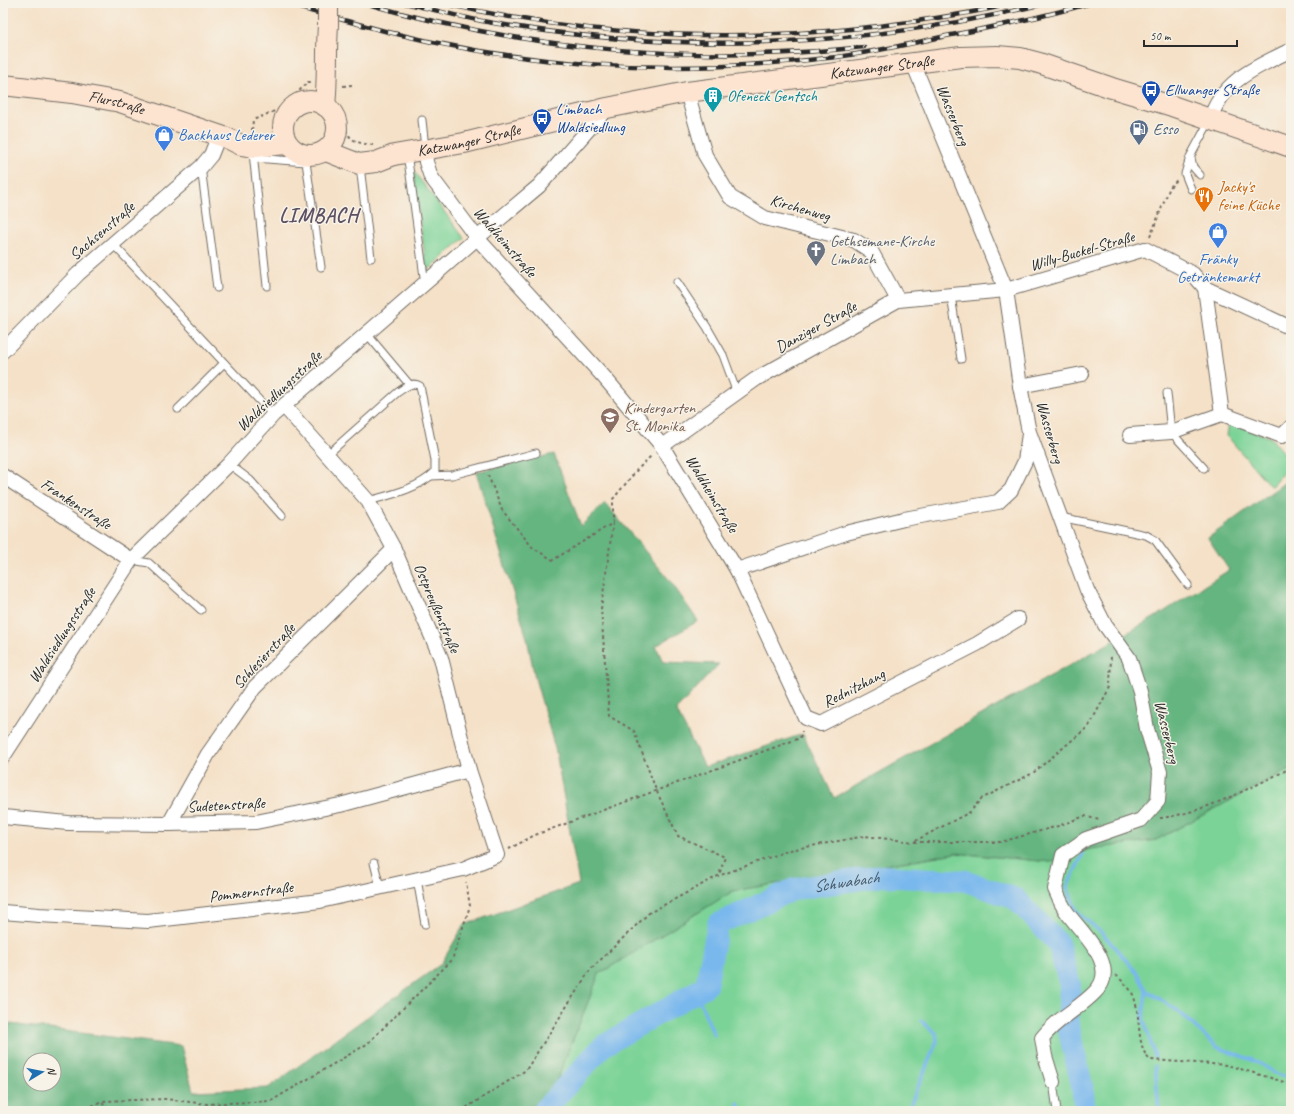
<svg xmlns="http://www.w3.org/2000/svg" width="1294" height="1114" font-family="Caveat,sans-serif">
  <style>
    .green { fill: #7cd397; stroke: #547f61 }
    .forest { fill: #65b580; stroke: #487056; fill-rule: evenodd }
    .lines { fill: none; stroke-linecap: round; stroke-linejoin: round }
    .stream { stroke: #79b8ed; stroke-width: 3.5 }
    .river { stroke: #79b8ed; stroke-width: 22 }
    .lane-casing { stroke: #726b62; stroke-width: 9 }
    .street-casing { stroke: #726b62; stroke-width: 16 }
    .secondary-casing { stroke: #726b62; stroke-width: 22 }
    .path { stroke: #726b62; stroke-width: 2; stroke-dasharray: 3 3; stroke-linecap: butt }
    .lane { stroke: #fff; stroke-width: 7 }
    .street { stroke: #fff; stroke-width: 14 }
    .secondary { stroke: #fde4d1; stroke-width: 20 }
    .rail-casing { stroke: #2b2b2b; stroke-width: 4.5 }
    .rail { stroke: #f7f3e8; stroke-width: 3; stroke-dasharray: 9; stroke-linecap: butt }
    .secondary-bridge-casing { stroke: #726b62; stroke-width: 22; stroke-linecap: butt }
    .secondary-bridge { stroke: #fde4d1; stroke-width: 20 }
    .labels { text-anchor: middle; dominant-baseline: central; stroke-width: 3; stroke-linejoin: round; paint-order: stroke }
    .street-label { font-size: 16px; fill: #2b2b2b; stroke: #f7f3e8 }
    .transit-label { font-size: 16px; fill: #164399; stroke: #f7f3e8; text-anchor: start }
    .culture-label { font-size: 16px; fill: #0d838f; stroke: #f7f3e8; text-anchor: start }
    .service-label { font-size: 16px; fill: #4e5e75; stroke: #f7f3e8; text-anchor: start }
    .shop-label { font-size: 16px; fill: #366cbe; stroke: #f7f3e8; text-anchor: start }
    .food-label { font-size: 16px; fill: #c56008; stroke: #f7f3e8; text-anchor: start }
    .worship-label { font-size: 16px; fill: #5b616d; stroke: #f7f3e8; text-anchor: start }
    .education-label { font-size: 16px; fill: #785e54; stroke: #f7f3e8; text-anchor: start }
    .water-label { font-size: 17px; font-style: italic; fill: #425565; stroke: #f7f3e8 }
    .district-label { font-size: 20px; font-weight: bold; letter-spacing: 1px; fill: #5e5163; stroke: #f7f3e8 }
  </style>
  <rect width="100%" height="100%" fill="#f7f3e8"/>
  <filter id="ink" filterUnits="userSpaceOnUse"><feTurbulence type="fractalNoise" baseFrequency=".025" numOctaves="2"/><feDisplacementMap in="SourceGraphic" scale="8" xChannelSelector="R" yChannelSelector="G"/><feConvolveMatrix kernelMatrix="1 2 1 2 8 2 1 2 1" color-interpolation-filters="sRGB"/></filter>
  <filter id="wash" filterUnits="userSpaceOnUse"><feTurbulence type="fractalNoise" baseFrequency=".012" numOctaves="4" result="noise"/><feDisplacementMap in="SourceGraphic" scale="16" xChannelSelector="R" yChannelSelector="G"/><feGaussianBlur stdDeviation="0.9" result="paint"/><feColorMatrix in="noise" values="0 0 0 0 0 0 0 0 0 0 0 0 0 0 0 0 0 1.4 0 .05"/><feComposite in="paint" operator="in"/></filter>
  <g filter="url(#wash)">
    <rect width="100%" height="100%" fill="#f5e1c8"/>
    <g class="green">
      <path d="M413 170 464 238 427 271Z"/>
      <path d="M1229 421 1271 438 1291 463 1271 487 1227 436Z"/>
      <path d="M1291 768V1111H523L551 1095 599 974 733 891 955 853 1051 862 1090 849 1156 840Z"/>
    </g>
    <path class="forest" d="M554 454 581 526 605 503 671 582 698 621 656 646 663 662 719 664 676 710 705 767 803 734 834 798 1157 616 1229 570 1208 538 1291 478V768L1156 840 1090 849 1051 862 955 853 733 891 599 974 551 1095 523 1111H3V1023L181 1046 193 1091 268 1088 441 964 464 925 579 884 556 752 535 678 527 638 476 472ZM30 1060H54V1084H30Z"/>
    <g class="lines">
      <g class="stream">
        <path d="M1083 854 1067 887 1077 912 1103 934 1137 973 1146 990 1178 1011 1217 1047 1255 1061 1281 1076H1291"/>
        <path d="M1146 990 1143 1018 1155 1056"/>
        <path d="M696 992 714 1035"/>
        <path d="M1155 1066 1159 1111"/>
        <path d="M738 1103 740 1111"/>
        <path d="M908 1111 937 1041 936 1033 921 1021"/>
      </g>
      <path class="river" id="s1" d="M543 1111 603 1046 706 986 718 924 794 889 882 876 966 881 1016 899 1058 943 1070 985 1068 1027 1082 1085 1085 1111"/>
    </g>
  </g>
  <g filter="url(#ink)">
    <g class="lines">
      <defs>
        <g id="lane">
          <path d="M422 120 425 148"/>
          <path d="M253 153 267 286"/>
          <path d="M407 153 425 284"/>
          <path d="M254 158 306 162 321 267"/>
          <path d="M1191 158 1193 167 1200 175"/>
          <path d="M360 166 371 258"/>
          <path d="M201 167 217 288"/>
          <path d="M1191 189 1185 174 1190 157 1210 120"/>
          <path d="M113 244 273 415"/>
          <path d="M677 282 707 327 723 355 737 393"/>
          <path d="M951 296 961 359"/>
          <path d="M367 334 409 384"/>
          <path d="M1167 393 1171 432 1204 468"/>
          <path d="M178 409 224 363"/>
          <path d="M327 455 398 392C406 387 412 381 420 386L435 460V472C418 489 390 495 368 501"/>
          <path d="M229 464 250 480 282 516"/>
          <path d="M431 476 452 475 536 453"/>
          <path d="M1060 517 1146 535 1155 540 1188 585"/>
          <path d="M132 560 149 563 201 610"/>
          <path d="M374 863 380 887"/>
          <path d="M417 879 425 924"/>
          <path d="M1053 1082 1057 1111"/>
        </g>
        <g id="street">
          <path d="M913 63 1006 290 1020 386 1029 432 1087 590 1105 625 1129 658 1140 691 1147 729 1160 772 1158 801 1141 820 1086 839 1063 855 1055 889C1058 896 1061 904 1066 911 1079 931 1122 966 1095 992 1079 1009 1057 1018 1042 1038L1045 1056 1053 1082"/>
          <path d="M687 92 705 155 730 197 765 218 854 240 871 251 898 300"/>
          <path d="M1210 120C1222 80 1257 67 1291 50"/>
          <path d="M425 150 426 162 431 177 477 238 604 377 662 446 737 570 846 533 904 519 998 502 1011 490 1025 461 1029 434"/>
          <path d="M1205 288 1222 414 1282 436 1291 427"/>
          <path d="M3 351 78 274 201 167 211 155 219 135"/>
          <path d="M1020 386 1082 374"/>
          <path d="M1130 435 1171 432 1222 414"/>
          <path d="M662 446 756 379 898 300 1006 290 1145 249 1193 274 1205 288 1291 328"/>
          <path d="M3 476 131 560"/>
          <path d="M737 570 806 718 821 724 977 644 1018 619"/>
          <path d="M3 757 131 560 229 464 273 415 477 238 539 186 607 108"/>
          <path d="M3 817 68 823 169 824 256 822 340 805 469 770"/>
          <path d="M169 824 208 754 255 687 394 549"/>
          <path d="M3 912 39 915 148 921 320 901 463 869 497 855 469 770 441 658 394 549 368 501 284 406"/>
        </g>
        <g id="secondary">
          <path id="s2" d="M3 85 72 93 120 102 227 138 241 145 253 147 287 144"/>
          <circle cx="310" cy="128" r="27"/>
          <path d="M325 106C328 79 326 52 328 25"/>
          <path id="s3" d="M326 151 359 164 376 162 394 155 464 143 607 108 687 92 961 57 997 56 1020 58 1039 63 1112 88 1172 106 1291 147"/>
        </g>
      </defs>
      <use href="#lane" class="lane-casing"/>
      <use href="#street" class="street-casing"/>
      <use href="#secondary" class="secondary-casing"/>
      <g class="path">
        <path d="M343 86 352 85"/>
        <path d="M340 113C348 135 346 142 373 145"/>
        <path d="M342 117H348"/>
        <path d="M252 130 253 120 282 108 308 82H311"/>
        <path d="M1150 237 1170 187 1177 180"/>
        <path d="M488 475 502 510 533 548 553 560 613 523V499L637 470 652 455"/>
        <path d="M613 523 601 609 609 716 634 731 656 790 678 836 725 857 719 875"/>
        <path d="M1160 818C1205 813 1251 787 1291 768"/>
        <path d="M915 841 970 812 981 799 1033 773 1089 726 1110 687 1111 655"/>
        <path d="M509 849 535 835 800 738 802 731"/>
        <path d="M1116 975C1121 980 1127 985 1131 991 1143 1011 1134 1045 1150 1060L1227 1065 1291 1084"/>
        <path d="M81 1111 102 1101"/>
        <path d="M106 1111 102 1101 166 1099 206 1104 271 1101 367 1044 452 960 470 906 466 882"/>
        <path d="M461 1111 526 1070 590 970 649 913 718 876 790 850 865 836 913 842H1001L1058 826 1085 816 1099 820"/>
      </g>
      <use href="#lane" class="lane"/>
      <use href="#street" class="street"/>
      <use href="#secondary" class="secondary"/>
      <defs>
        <g id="rail">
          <path d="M284 3C304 10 326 15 347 21 513 68 666 77 837 57 874 52 910 44 946 36 995 27 1043 17 1091 3"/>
          <path d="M364 3C525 50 697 65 864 47"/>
          <path d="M405 3C431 9 456 16 482 21 669 55 862 49 1047 3"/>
          <path d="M442 3C597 40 760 44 917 21 950 16 984 11 1016 3"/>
        </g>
      </defs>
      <use href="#rail" class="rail-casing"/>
      <use href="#rail" class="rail"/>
      <defs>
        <path id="secondary-bridge" d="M328 25V3"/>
      </defs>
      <use href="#secondary-bridge" class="secondary-bridge-casing"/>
      <use href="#secondary-bridge" class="secondary-bridge"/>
    </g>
  </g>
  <defs>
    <symbol id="bus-pin" viewBox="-11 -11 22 30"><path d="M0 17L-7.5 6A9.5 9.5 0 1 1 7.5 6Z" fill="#1a4fb4" stroke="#f7f3e8"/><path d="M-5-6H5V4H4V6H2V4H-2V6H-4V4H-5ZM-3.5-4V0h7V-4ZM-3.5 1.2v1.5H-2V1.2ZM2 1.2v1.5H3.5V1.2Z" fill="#fff"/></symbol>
    <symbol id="building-pin" viewBox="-11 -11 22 30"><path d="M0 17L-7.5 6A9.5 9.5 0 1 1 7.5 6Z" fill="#0f9aa8" stroke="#f7f3e8"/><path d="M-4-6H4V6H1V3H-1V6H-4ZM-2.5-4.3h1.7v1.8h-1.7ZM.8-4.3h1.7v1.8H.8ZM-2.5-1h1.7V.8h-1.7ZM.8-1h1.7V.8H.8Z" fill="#fff"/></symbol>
    <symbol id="fuel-pin" viewBox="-11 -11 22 30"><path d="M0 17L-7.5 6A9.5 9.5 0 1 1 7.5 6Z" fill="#5c6f8a" stroke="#f7f3e8"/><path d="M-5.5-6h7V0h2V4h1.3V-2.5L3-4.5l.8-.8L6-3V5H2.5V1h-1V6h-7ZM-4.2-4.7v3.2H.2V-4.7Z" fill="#fff"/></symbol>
    <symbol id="shop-pin" viewBox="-11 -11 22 30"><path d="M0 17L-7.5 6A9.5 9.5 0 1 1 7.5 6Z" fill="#3f7fe0" stroke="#f7f3e8"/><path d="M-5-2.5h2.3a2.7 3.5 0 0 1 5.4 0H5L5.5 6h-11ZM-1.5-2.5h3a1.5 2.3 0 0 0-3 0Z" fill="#fff"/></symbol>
    <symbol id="restaurant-pin" viewBox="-11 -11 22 30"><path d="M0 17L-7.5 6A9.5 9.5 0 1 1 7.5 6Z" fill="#e8710a" stroke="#f7f3e8"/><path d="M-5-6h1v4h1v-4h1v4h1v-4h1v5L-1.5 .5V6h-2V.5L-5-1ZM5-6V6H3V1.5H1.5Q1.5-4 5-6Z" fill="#fff"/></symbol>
    <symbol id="church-pin" viewBox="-11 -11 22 30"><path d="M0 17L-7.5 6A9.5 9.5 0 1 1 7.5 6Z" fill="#6b7280" stroke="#f7f3e8"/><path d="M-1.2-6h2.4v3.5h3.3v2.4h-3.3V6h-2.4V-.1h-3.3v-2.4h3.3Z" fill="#fff"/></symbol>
    <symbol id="school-pin" viewBox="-11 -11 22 30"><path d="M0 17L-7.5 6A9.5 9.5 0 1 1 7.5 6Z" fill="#8d6e63" stroke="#f7f3e8"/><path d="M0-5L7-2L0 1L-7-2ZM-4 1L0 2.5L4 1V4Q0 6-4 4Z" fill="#fff"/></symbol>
  </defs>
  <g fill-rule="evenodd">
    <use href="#bus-pin" x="1140" y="79" width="22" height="30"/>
    <use href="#building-pin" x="702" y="85" width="22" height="30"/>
    <use href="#bus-pin" x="531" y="107" width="22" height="30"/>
    <use href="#fuel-pin" x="1128" y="118" width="22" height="30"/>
    <use href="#shop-pin" x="153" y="124" width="22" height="30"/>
    <use href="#restaurant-pin" x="1193" y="185" width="22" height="30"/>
    <use href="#shop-pin" x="1207" y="221" width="22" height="30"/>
    <use href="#church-pin" x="805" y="239" width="22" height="30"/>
    <use href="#school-pin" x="599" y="406" width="22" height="30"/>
  </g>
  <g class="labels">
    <g class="street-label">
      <text stroke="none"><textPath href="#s3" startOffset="568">Katzwanger Straße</textPath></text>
      <text stroke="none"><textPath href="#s2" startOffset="115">Flurstraße</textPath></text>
      <text transform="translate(953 115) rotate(68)">Wasserberg</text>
      <text stroke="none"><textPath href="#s3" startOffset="148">Katzwanger Straße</textPath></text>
      <text transform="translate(800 208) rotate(16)">Kirchenweg</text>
      <text transform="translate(102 231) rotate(-41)">Sachsenstraße</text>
      <text transform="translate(505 242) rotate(49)">Waldheimstraße</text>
      <text transform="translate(1082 251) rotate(-16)">Willy-Buckel-Straße</text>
      <text transform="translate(816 327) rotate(-29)">Danziger Straße</text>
      <text transform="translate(279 391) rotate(-43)">Waldsiedlungsstraße</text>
      <text transform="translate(1050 432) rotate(74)">Wasserberg</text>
      <text transform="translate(712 494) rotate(59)">Waldheimstraße</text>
      <text transform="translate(76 504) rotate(33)">Frankenstraße</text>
      <text transform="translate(437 608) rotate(67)">Ostpreußenstraße</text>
      <text transform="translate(62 635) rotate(-57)">Waldsiedlungsstraße</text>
      <text transform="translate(264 656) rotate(-47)">Schlesierstraße</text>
      <text transform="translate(854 688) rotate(-27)">Rednitzhang</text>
      <text transform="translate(1167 732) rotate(76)">Wasserberg</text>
      <text transform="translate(226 805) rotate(-3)">Sudetenstraße</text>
      <text transform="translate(251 892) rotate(-7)">Pommernstraße</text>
    </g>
    <g class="transit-label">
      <text x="1165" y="90">Ellwanger Straße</text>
      <text x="556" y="109">Limbach<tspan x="556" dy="18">Waldsiedlung</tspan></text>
    </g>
    <g class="culture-label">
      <text x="727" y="96">Ofeneck Gentsch</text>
    </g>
    <g class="service-label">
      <text x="1153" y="129">Esso</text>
    </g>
    <g class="shop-label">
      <text x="178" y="135">Backhaus Lederer</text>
      <text x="1218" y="259" text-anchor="middle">Fränky<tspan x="1218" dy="18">Getränkemarkt</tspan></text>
    </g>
    <g class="food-label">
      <text x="1218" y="187">Jacky's<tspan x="1218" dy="18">feine Küche</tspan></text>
    </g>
    <g class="worship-label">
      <text x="830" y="241">Gethsemane-Kirche<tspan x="830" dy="18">Limbach</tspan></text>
    </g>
    <g class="education-label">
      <text x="624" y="408">Kindergarten<tspan x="624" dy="18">St. Monika</tspan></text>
    </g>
    <g class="water-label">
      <text stroke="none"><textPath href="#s1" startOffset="407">Schwabach</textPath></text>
    </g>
    <g class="district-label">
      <text x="319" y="215">LIMBACH</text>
    </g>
  </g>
  <rect width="1294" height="1114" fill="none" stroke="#f7f3e8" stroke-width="16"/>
  <g transform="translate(42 1072) rotate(80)"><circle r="19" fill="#f7f3e8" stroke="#a5a39c"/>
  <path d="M0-3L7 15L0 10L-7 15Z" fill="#1f6fb2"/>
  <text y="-6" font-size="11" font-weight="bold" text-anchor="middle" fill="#2b2b2b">N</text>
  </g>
  <path d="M1144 40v6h93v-6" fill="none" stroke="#2b2b2b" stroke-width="2"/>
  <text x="1150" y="40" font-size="12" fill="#2b2b2b" stroke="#f7f3e8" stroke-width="3" paint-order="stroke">50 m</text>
</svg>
